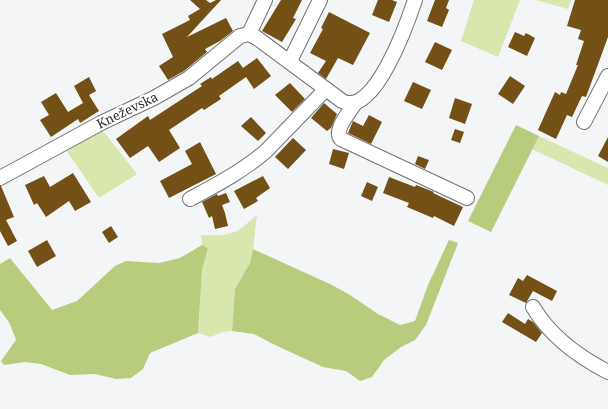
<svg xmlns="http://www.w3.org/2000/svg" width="608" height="409" font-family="'Noto Serif',serif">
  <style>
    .green { fill: #d7e7ae }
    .forest { fill: #b7cc7c }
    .building { fill: #735015 }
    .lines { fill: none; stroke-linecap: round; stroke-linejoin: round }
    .minor-casing { stroke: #727375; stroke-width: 16 }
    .minor { stroke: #fff; stroke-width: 14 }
    .labels { text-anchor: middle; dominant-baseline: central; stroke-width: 4; stroke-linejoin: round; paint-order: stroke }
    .street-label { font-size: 13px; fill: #303031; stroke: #fff }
  </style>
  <rect width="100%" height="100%" fill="#f3f5f6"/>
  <g class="green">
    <path d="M474 0H520L498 57 461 41Z"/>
    <path d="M536 0H571L568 9Z"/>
    <path d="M100 127 137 174 99 198 64 147Z"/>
    <path d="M539 136 608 168V185L532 149Z"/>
    <path d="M257 215 253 249 250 263 235 289 232 331 222 332 211 337 198 333 202 270 208 248 202 245 201 235H223L238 231Z"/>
  </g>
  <g class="forest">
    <path d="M516 125 539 136 491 232 468 221Z"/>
    <path d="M449 240 458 243 426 325 415 340 401 347 384 360 372 377 360 381 346 371 323 367 275 345 254 334 232 331 235 289 250 263 253 249 332 285 350 295 378 314 400 325 415 321 428 285Z"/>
    <path d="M202 245 208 248 202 270 198 333 150 353 143 369 131 378 116 379 95 374 70 375 41 364 25 362 4 365 1 361 16 340 9 322 0 310V264L10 258 52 310 77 301 115 266 126 261 159 263 180 258Z"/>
  </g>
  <g class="building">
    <path d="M190 0H206L210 3 216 0H221L187 37 226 18 233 31 220 41 205 49 207 52 184 71 168 80 159 66 173 57 162 34 190 20 188 16 200 9Z"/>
    <path d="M281 0H302L293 18 296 19 282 42 262 31Z"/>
    <path d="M378 0H392L397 2 389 22 372 15Z"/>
    <path d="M435 0H449L446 8 449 10 442 27 427 21Z"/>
    <path d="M575 0H608V37L586 97 582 96 572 117 567 115 556 139 538 130 555 92 560 95 561 92 566 94 578 65H576L584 41 578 39 581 30 567 26Z"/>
    <path d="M329 12 370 33 353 65 338 58 326 79 318 73 326 61 310 53 323 29 321 28Z"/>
    <path d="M515 32 524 36 526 33 535 38 527 56 508 47Z"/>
    <path d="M435 42 452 50 442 70 425 62Z"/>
    <path d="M257 58 271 76 254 89 246 77 219 96 221 99 204 110 202 108 169 130 180 148 159 162 148 146 130 158 116 139 148 116 150 120 202 86 200 84 211 77 212 79 238 61 243 68Z"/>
    <path d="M510 76 525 86 513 104 498 94Z"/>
    <path d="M89 77 96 91 89 95 99 111 80 123 78 119 51 137 40 120 49 115 41 102 56 93 68 112 83 103 74 86Z"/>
    <path d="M413 82 431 90 422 109 404 101Z"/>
    <path d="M290 83 305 99 292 112 275 95Z"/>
    <path d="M455 98 472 104 465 124 449 118Z"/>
    <path d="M324 103 337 114 331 128 327 131 311 118Z"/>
    <path d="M369 115 382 122 371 144 348 133 353 121 363 126Z"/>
    <path d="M251 117 266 133 258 141 241 126Z"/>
    <path d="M455 129 464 132 460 143 451 140Z"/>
    <path d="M608 137V162L598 156Z"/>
    <path d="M293 138 306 150 288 169 275 157Z"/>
    <path d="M200 142 216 174 169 198 160 181 192 164 185 151Z"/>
    <path d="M333 149 349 153 344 169 329 164Z"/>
    <path d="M418 156 429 160 425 169 415 164Z"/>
    <path d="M73 173 91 202 75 211 69 201 46 217 37 203 34 205 25 185 44 176 50 187Z"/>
    <path d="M263 176 270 188 256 198 258 201 244 209 234 191Z"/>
    <path d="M389 177 415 187 416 185 434 192 433 193 463 207 454 226 434 216 433 218 407 207 409 203 383 193Z"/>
    <path d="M367 182 378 187 372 201 361 196Z"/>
    <path d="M0 186H1L14 217 6 220 17 241 8 246 0 231Z"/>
    <path d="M226 193 230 202 222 205 225 213 228 226 215 229 212 216 209 218 202 202 217 194 218 196Z"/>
    <path d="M111 226 118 237 109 243 102 232Z"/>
    <path d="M47 240 56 256 37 267 28 251Z"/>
    <path d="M527 275 557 291 552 301 533 291 526 303 509 295 518 278 523 281Z"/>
    <path d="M508 313 525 324 528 319 533 322 542 333 536 342 502 322Z"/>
  </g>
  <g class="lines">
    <defs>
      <g id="minor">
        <path d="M249 34 265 0"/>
        <path d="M290 61 320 0"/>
        <path d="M355 103C350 112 333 130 341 139L467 198"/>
        <path d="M584 122 608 76"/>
        <path d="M0 178 101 123 154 98 189 78 240 36 249 34 257 38 342 101C374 119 408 21 415 0"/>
        <path d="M190 199C216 185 243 171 266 151L326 89"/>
        <path d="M533 307C550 336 579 357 608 372"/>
      </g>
    </defs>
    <use href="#minor" class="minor-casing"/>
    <use href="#minor" class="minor"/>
  </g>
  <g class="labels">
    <g class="street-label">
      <text transform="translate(127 110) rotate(-26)">Kneževska</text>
    </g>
  </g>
</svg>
